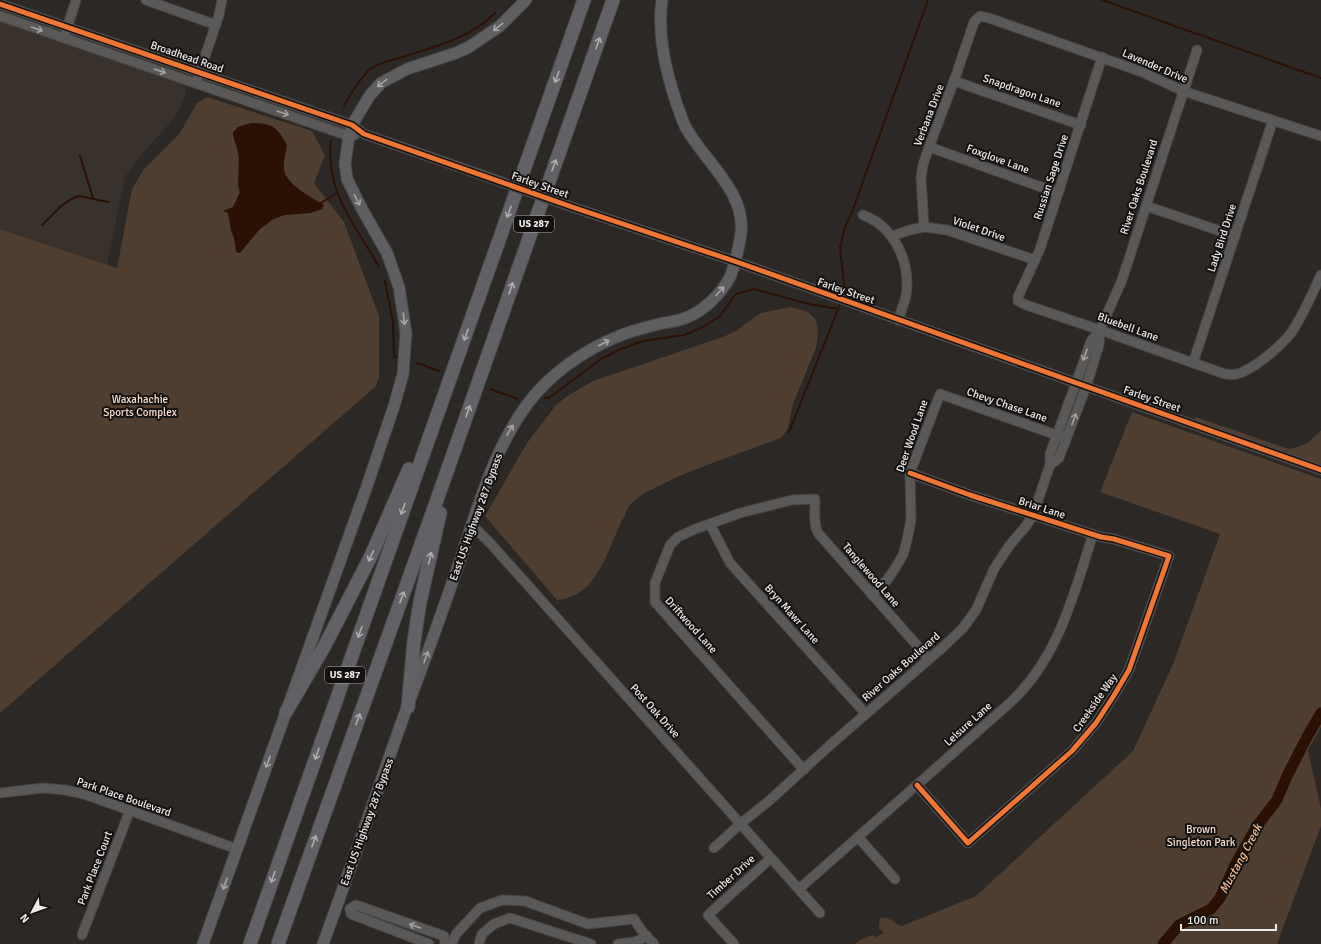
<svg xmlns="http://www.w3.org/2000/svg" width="1321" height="944" font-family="Signika,sans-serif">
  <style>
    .built { fill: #39312b }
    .green { fill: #503e30 }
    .water { fill: #2b1003 }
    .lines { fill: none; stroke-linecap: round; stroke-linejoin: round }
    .stream { stroke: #2b1003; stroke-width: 2 }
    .river { stroke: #2b1003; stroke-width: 11 }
    .minor-casing { stroke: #474544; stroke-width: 11 }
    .major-casing { stroke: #474544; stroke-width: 13 }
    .highway-casing { stroke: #474544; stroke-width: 15 }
    .minor { stroke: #5a5958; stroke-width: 9 }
    .major { stroke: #5f5e61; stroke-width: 11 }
    .highway { stroke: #626166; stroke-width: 13 }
    .minor-bridge-casing { stroke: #474544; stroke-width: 11; stroke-linecap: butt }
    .minor-bridge { stroke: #5a5958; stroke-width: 9 }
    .cycleway-casing { stroke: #131110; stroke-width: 8 }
    .cycleway { stroke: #f07635; stroke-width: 5 }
    .oneway { stroke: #a7a5a6 }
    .oneway2 { stroke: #a4a2a1 }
    .oneway3 { stroke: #b0adaf }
    .labels { text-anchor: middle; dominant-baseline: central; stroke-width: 4; stroke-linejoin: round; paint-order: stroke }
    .shield { fill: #131110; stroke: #adaaa9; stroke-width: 1 }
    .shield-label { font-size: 10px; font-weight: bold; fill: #efecea }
    .street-label { font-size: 11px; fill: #efecea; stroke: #131110 }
    .park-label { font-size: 11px; fill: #f7dece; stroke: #131110 }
    .water-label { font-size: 12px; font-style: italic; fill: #f9bd93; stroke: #131110 }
  </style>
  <rect width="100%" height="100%" fill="#2b2826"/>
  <path class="built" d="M0 21 180 83 186 88 185 96 178 112 168 125 140 156 125 177 107 265 0 229Z"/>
  <g class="green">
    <path d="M207 97 312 131 325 155 314 183 344 222 379 316V378L375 387 0 713V229L117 268 132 189 144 169 180 133 197 103Z"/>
    <path d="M791 307 808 312 816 320 818 334 816 348 793 404 788 428 781 438C742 453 702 465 665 483 653 489 640 494 631 504 628 507 626 513 624 517 607 548 599 597 557 600L485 516 527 443 557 404 569 395 593 381 723 337 738 330 749 321 761 313Z"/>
    <path d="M1132 412 1321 479V727L1308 750 1321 809V826L1277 944H855L860 940 872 935 876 937 884 933 879 928 880 918C893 917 892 923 902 926L976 896 1133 751 1173 664 1220 534 1100 492Z"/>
    <path d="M1196 417 1289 449C1304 447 1311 441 1321 430V467L1194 421Z"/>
  </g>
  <path class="water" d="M251 123C271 123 278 127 287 145 286 153 283 161 284 170 286 184 312 198 324 205L322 209 311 213 284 215 272 220 259 230 240 253 236 252 234 238 231 230 228 213 223 211 233 207 240 192 238 186 239 159 237 148 233 136V132L238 127Z"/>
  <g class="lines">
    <g class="stream">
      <path d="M1102 0 1321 78"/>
      <path d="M344 107C346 99 364 74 370 69 379 63 392 60 402 57 434 47 471 38 495 13"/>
      <path d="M331 140C325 193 355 224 379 267"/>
      <path d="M80 156 93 198"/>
      <path d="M318 203H321L337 193"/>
      <path d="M42 225C53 215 64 200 79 196L108 202"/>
      <path d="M385 281 393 322 394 356 396 357"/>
      <path d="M843 297 845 292 840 248 845 227 852 212 928 0"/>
      <path d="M417 363 439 371"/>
      <path d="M490 389 518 399"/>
      <path d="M545 398H549L601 359 621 349 643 341 684 335 701 328 719 317 736 294 754 289 809 304 838 309"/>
      <path d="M789 432 841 302"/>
    </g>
    <path class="river" d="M1163 944 1179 925 1211 909 1220 898 1235 865 1257 826 1277 800 1287 776 1307 737 1321 713"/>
    <defs>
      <g id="minor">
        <path d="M146 0 216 25"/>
        <path d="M0 4 352 125 364 134 485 176"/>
        <path d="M0 16 349 136 355 135"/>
        <path d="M66 31 76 0"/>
        <path d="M1102 57 1040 249 1018 297V301L1026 305 1100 330 1222 373C1227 375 1231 375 1237 374 1253 370 1281 346 1291 333 1303 316 1312 294 1321 275"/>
        <path d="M198 77 219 15 222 0"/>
        <path d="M954 81 1081 125"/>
        <path d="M929 147 1058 193"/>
        <path d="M1146 206 1235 236"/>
        <path d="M575 208 734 261 1321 470"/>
        <path d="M863 215C895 227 911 263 906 296 904 304 901 312 898 320"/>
        <path d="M924 227 921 177 923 165 929 147 954 81 974 22 980 16 989 18 1142 72 1183 91 1321 136"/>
        <path d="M892 236 910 230 924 227 947 230 1035 260"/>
        <path d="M1193 363 1273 120"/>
        <path d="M1050 465 1059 458 1086 387 1099 345 1100 330 1122 280 1197 50"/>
        <path d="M910 473 970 495 1101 537 1114 539 1169 556 1129 670 1113 697 1096 723 1072 751 968 843 917 785"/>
        <path d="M710 524 730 563 866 714"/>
        <path d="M472 525 491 544 820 913"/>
        <path d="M872 595 887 580 894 570 903 555 907 540 911 520 910 473 940 394 1062 437"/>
        <path d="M804 770 655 602V583L670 545 678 537 693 530 740 513 792 500 815 499C815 510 813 523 818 533L929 659"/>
        <path d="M0 793 43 788 65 790 84 794 237 849"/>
        <path d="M858 837 895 879"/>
        <path d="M714 848 740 824 769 801 829 746 943 647 963 628 976 610 994 569 1009 546 1026 526 1033 515 1050 465V454L1076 383 1091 341 1100 330"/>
        <path d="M799 889 1012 701C1059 656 1074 594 1093 534"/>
        <path d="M350 909 356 905 444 936 445 944"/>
        <path d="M350 909 351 914 429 944"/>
        <path d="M82 935 130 810"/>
        <path d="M452 944 456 934 480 908 502 900 525 901 588 924 634 919 644 934 654 944"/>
        <path d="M479 944 482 934 494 924 510 918 591 944"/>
        <path d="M618 944 635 942 647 936"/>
        <path d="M734 944 708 915 771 858"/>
      </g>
      <g id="major">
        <path d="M203 944 367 486 394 406 403 374 406 333 399 287 387 253 362 209 347 179 345 163 349 136 352 125 370 95 381 83 407 69 456 53 469 47 500 26 526 0"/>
        <path d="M323 944C350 870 376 795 402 721 416 683 430 647 443 609 453 581 463 552 472 524 486 482 500 442 526 406 548 375 584 350 619 336 633 330 648 327 663 323 670 322 678 321 685 318 703 312 721 294 730 277 734 268 738 250 740 239 750 194 704 162 685 126 682 120 680 112 677 105 666 71 657 36 662 0"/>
      </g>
      <g id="highway">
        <path d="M408 707 414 641 420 602 440 513"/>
        <path d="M286 712 324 647 370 558 409 469"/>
        <path d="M250 944 584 0"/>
        <path d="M278 944 433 511 613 0"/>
      </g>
    </defs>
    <use href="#minor" class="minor-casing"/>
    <use href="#major" class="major-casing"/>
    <use href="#highway" class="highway-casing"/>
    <use href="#minor" class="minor"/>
    <use href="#major" class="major"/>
    <use href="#highway" class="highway"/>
    <defs>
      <path id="minor-bridge" d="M485 176 575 208"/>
    </defs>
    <use href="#minor-bridge" class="minor-bridge-casing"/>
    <use href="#minor-bridge" class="minor-bridge"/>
    <defs>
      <g id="cycleway">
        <path d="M0 4 352 125 364 134 575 208 734 261 1321 470"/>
        <path d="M910 473 970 495 1101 537 1114 539 1169 556 1129 670 1113 697 1096 723 1072 751 968 843 917 785"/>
      </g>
    </defs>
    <use href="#cycleway" class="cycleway-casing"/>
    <use href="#cycleway" class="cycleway"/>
  </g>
  <defs><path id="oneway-shaft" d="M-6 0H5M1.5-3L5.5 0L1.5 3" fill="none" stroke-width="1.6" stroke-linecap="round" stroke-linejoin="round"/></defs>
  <g class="oneway">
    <use href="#oneway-shaft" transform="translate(498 27) rotate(142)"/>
    <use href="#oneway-shaft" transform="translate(382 83) rotate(142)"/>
    <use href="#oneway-shaft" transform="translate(357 200) rotate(62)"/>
    <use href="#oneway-shaft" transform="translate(720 291) rotate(-48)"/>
    <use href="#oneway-shaft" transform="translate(404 319) rotate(83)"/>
    <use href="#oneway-shaft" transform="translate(604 343) rotate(-27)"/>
    <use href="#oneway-shaft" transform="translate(510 430) rotate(-61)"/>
    <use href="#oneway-shaft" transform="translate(426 657) rotate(-70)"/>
    <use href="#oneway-shaft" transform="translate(268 762) rotate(110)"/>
    <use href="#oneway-shaft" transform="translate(225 884) rotate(110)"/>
  </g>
  <g class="oneway2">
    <use href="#oneway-shaft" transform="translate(37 29) rotate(19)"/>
    <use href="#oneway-shaft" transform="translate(160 71) rotate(19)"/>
    <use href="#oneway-shaft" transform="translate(283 113) rotate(18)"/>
    <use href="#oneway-shaft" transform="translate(1085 355) rotate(110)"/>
    <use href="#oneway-shaft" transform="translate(1074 419) rotate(-70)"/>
    <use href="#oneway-shaft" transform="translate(415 926) rotate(-161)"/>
  </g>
  <g class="oneway3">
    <use href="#oneway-shaft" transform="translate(598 43) rotate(-71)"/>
    <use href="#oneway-shaft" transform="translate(557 77) rotate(109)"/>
    <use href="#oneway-shaft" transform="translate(554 165) rotate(-71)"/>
    <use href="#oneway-shaft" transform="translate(509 212) rotate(110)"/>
    <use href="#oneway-shaft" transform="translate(511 288) rotate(-71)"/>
    <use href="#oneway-shaft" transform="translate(466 335) rotate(110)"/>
    <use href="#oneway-shaft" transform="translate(468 411) rotate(-71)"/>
    <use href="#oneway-shaft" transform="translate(403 509) rotate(110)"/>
    <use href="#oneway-shaft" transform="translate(371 556) rotate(115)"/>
    <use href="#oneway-shaft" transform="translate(430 558) rotate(-77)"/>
    <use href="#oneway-shaft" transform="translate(402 597) rotate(-70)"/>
    <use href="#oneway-shaft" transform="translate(360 632) rotate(109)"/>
    <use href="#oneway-shaft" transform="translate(358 719) rotate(-70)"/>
    <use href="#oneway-shaft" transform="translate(317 754) rotate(109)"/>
    <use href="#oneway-shaft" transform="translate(314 841) rotate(-70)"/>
    <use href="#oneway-shaft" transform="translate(273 877) rotate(109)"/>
  </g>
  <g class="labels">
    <g class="shield">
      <rect x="514" y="216" width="40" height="16" rx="3"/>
      <rect x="325" y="667" width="40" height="16" rx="3"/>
    </g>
    <g class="shield-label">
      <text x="534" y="224">US 287</text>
      <text x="345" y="675">US 287</text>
    </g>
    <g class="street-label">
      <text transform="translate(187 57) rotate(19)">Broadhead Road</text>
      <text transform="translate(1155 66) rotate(23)">Lavender Drive</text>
      <text transform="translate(1022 91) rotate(19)">Snapdragon Lane</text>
      <text transform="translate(929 115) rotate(-69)">Verbana Drive</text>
      <text transform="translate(998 159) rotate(20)">Foxglove Lane</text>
      <text transform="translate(1051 177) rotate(-72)">Russian Sage Drive</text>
      <text transform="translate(540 185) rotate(19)">Farley Street</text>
      <text transform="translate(1139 187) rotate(-72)">River Oaks Boulevard</text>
      <text transform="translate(979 229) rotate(19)">Violet Drive</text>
      <text transform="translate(1222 238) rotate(-72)">Lady Bird Drive</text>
      <text transform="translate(846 291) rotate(19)">Farley Street</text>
      <text transform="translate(1128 327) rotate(20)">Bluebell Lane</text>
      <text transform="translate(1152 399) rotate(19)">Farley Street</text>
      <text transform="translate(1007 405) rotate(19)">Chevy Chase Lane</text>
      <text transform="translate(912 436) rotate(-71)">Deer Wood Lane</text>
      <text transform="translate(1042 508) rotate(18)">Briar Lane</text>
      <text transform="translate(476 517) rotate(-70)">East US Highway 287 Bypass</text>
      <text transform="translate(871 575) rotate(49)">Tanglewood Lane</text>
      <text transform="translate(792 614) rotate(48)">Bryn Mawr Lane</text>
      <text transform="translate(691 625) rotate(48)">Driftwood Lane</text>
      <text transform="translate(901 667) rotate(-41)">River Oaks Boulevard</text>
      <text transform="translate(1095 703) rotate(-55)">Creekside Way</text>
      <text transform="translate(655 711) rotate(48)">Post Oak Drive</text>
      <text transform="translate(968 724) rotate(-42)">Leisure Lane</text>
      <text transform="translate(124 797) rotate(19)">Park Place Boulevard</text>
      <text transform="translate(367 822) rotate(-70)">East US Highway 287 Bypass</text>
      <text transform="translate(95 868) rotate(-69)">Park Place Court</text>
      <text transform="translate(731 877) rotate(-42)">Timber Drive</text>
    </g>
    <g class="park-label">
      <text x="140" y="399">Waxahachie<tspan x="140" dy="13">Sports Complex</tspan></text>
      <text x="1201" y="829">Brown<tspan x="1201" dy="13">Singleton Park</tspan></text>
    </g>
    <g class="water-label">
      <text transform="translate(1241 859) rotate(-62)">Mustang Creek</text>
    </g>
  </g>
  <g transform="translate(32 912) rotate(229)" stroke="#131110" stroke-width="3" paint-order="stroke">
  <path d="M0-3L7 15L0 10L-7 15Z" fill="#efecea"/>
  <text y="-6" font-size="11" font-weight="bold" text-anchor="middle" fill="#efecea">N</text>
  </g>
  <path d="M1181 924v6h95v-6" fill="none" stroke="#efecea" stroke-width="2"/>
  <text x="1187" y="924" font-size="12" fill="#efecea" stroke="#131110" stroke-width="3" paint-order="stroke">100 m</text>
</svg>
